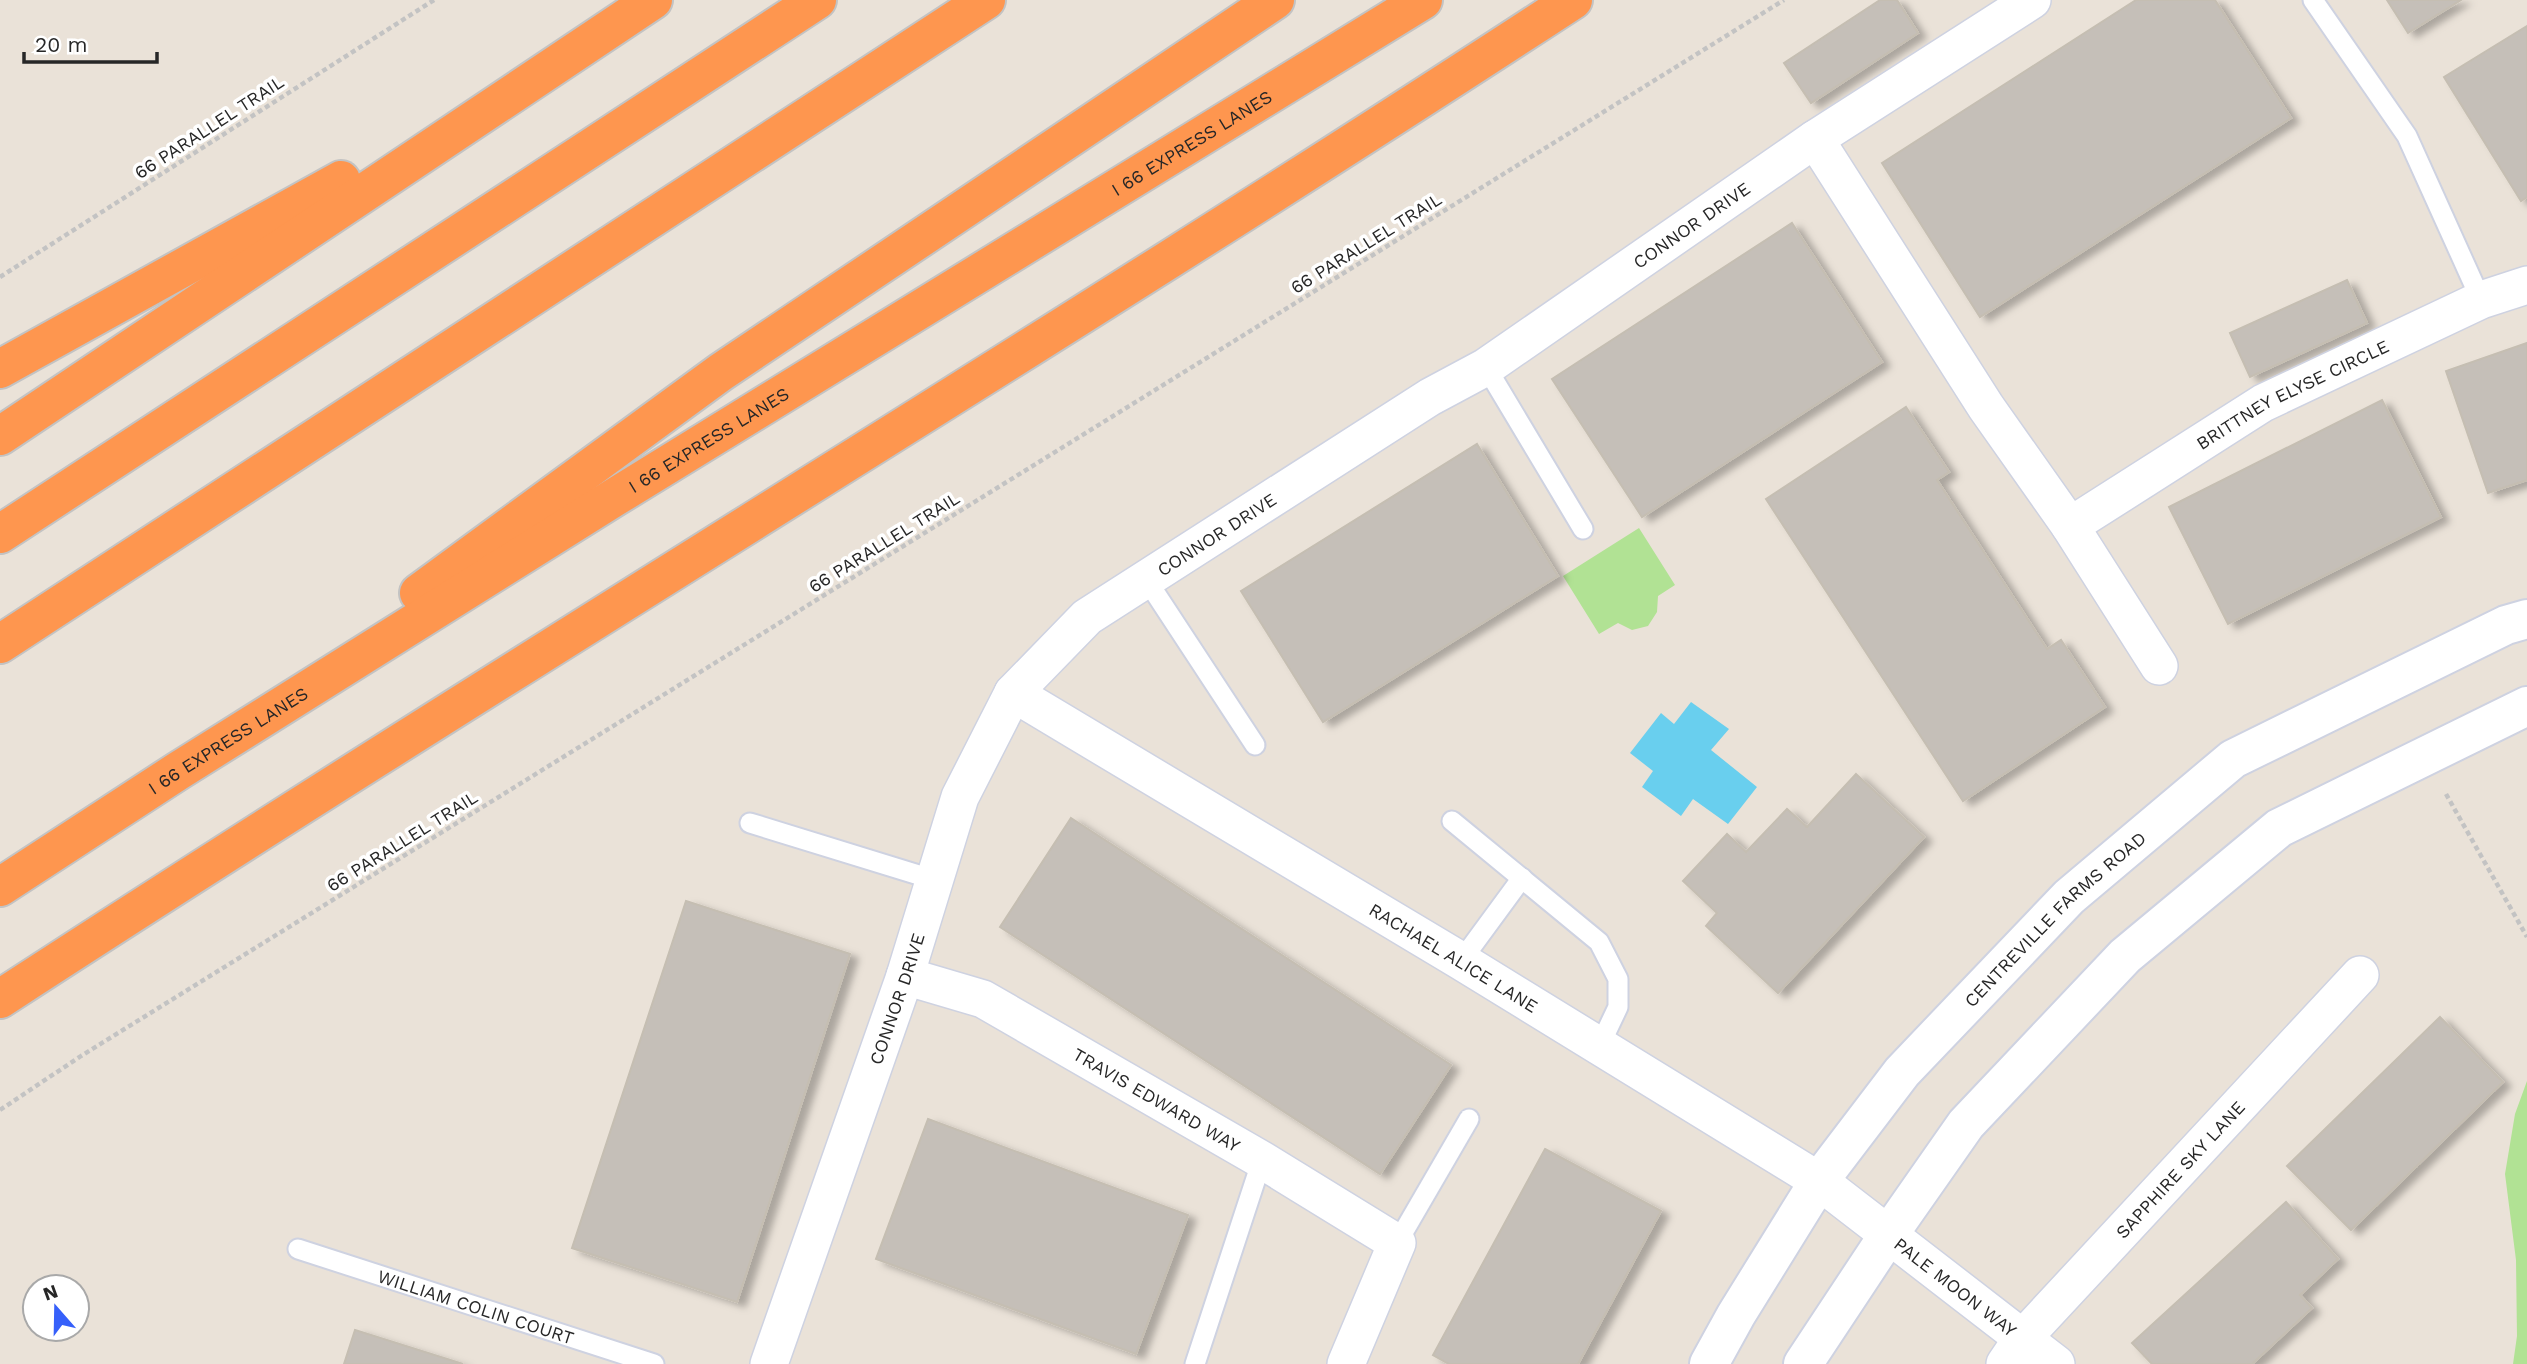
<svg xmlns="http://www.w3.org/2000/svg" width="2527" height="1364" font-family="'Work Sans',sans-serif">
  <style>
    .green { fill: #b1e294 }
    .water { fill: #69cfee }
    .building { fill: #c5bfb8; stroke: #c5beb2; stroke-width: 2; filter: url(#shadow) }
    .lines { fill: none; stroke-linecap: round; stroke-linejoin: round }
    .service-casing { stroke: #ced2e1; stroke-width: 23 }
    .minor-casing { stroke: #ced2e1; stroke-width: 40 }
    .tertiary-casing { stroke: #ced2e1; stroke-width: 42 }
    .motorway-casing { stroke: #c3c3c3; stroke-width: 42 }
    .path { stroke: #c3c3c3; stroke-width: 4.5; stroke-dasharray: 5 3.5; stroke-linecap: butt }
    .service { stroke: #fff; stroke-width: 19 }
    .minor { stroke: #fff; stroke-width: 37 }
    .tertiary { stroke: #fff; stroke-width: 38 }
    .motorway { stroke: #fe964f; stroke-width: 38 }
    .labels { text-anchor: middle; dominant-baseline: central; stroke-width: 7; stroke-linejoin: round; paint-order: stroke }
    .street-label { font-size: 18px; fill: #272727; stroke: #fff }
  </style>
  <defs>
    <filter id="shadow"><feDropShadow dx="8" dy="4.5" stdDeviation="3.5" flood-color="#0004"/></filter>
  </defs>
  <rect width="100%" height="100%" fill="#eae2d8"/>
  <g class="green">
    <path d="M1639 528 1675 585 1658 596 1657 612 1648 626 1632 630 1618 623 1599 634 1563 576Z"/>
    <path d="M2527 1081V1364H2513L2517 1336 2516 1260 2505 1174 2515 1114Z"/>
  </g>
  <path class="water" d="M1691 702 1729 729 1711 750 1757 787 1728 824 1693 799 1681 816 1642 787 1653 771 1630 753 1661 713 1674 724Z"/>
  <g class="building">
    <path d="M1880 0H1897L1918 33 1811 103 1784 63Z"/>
    <path d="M2136 0H2215L2291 118 1980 317 1882 163Z"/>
    <path d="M2387 0H2461L2408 33Z"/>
    <path d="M2527 26V197L2521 201 2444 77Z"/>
    <path d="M1792 223 1882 362 1642 517 1552 379Z"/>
    <path d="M2347 280 2367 323 2250 377 2230 333Z"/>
    <path d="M2527 343V480L2488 493 2446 371Z"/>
    <path d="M2382 400 2441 517 2228 624 2169 507Z"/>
    <path d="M1906 407 1949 472 1937 480 2047 649 2061 640 2105 707 1963 801 1766 499Z"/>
    <path d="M1477 444 1558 576 1323 722 1241 591Z"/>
    <path d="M1856 774 1924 837 1778 993 1706 926 1717 913 1683 881 1727 834 1746 852 1787 809 1807 827Z"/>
    <path d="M1071 818 1451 1065 1380 1174 1000 927Z"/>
    <path d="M686 901 850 954 737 1302 572 1248Z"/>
    <path d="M2440 1017 2503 1082 2351 1230 2287 1166Z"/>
    <path d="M928 1119 1188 1215 1136 1354 876 1259Z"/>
    <path d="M1545 1149 1661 1211 1578 1364H1449L1433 1355Z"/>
    <path d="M2286 1202 2338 1259 2300 1295 2312 1308 2252 1364H2152L2132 1343Z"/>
    <path d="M355 1330 463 1364H344Z"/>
  </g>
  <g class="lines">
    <defs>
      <g id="service">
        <path d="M2313 0 2407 136 2481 300"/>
        <path d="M1486 367 1583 529"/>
        <path d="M1146 579 1255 745"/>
        <path d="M1452 821 1599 942 1618 979V1007L1600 1045"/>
        <path d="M750 823 935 880"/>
        <path d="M1461 961 1522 878"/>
        <path d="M1397 1243 1469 1119"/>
        <path id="s1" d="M298 1249 654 1364"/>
        <path d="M1195 1364 1262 1160"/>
      </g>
      <g id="minor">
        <path d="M1815 139 1986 407 2070 526 2159 666"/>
        <path id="s2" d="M2070 526 2263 403 2481 300 2527 285"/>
        <path id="s3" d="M1013 693 1461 961 1819 1181 2056 1364"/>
        <path id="s4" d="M905 976 983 999 1262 1160 1397 1243 1346 1364"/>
        <path id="s5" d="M769 1364 905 976 960 797 1013 693 1087 617 1430 397 1486 367 1815 139 2032 0"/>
        <path id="s6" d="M2005 1364 2022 1339 2360 975"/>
      </g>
      <g id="tertiary">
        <path id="s7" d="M1709 1364 1736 1315 1819 1181 1902 1072 2069 897 2233 759 2506 625 2527 619"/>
        <path d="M1803 1364 1889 1234 1966 1124 2125 956 2279 828 2527 706"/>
      </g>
      <g id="motorway">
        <path d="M0 369 341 180"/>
        <path d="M0 436 653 0"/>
        <path d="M0 534 817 0"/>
        <path d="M419 593 721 372 1275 0"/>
        <path d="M0 644 986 0"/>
        <path id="s8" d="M0 887 178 771 615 497 1423 0"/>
        <path d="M0 999C521 660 1053 340 1573 0"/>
      </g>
    </defs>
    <use href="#service" class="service-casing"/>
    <use href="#minor" class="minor-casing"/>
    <use href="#tertiary" class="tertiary-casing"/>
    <use href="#motorway" class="motorway-casing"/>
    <g class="path">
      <path d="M0 277 434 0"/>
      <path d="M2446 794 2527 937"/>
      <path d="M0 1110 81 1056 1784 0"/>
    </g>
    <use href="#service" class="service"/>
    <use href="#minor" class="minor"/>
    <use href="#tertiary" class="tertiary"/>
    <use href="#motorway" class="motorway"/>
  </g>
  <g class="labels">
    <g class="street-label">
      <text transform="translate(209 127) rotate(-33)">66 PARALLEL TRAIL</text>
      <text stroke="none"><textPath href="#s8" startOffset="1405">I 66 EXPRESS LANES</textPath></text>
      <text stroke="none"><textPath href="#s5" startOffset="1542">CONNOR DRIVE</textPath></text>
      <text transform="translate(1366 243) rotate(-32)">66 PARALLEL TRAIL</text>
      <text stroke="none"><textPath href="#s2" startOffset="259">BRITTNEY ELYSE CIRCLE</textPath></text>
      <text stroke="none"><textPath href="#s8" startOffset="838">I 66 EXPRESS LANES</textPath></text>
      <text stroke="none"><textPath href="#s5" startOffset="975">CONNOR DRIVE</textPath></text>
      <text transform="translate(884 542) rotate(-32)">66 PARALLEL TRAIL</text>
      <text stroke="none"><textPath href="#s8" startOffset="271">I 66 EXPRESS LANES</textPath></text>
      <text transform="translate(402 841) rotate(-32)">66 PARALLEL TRAIL</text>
      <text stroke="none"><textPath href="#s7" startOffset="567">CENTREVILLE FARMS ROAD</textPath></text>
      <text stroke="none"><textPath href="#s3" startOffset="514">RACHAEL ALICE LANE</textPath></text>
      <text stroke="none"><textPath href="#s5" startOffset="387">CONNOR DRIVE</textPath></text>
      <text stroke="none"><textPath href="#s4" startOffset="282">TRAVIS EDWARD WAY</textPath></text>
      <text stroke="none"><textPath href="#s6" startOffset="262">SAPPHIRE SKY LANE</textPath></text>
      <text stroke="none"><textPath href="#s3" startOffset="1115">PALE MOON WAY</textPath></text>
      <text stroke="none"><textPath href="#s1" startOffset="187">WILLIAM COLIN COURT</textPath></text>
    </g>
  </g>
  <g transform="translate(56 1308) rotate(340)"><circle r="33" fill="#ffffff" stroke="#a9a9a9" stroke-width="2"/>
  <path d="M0-5L12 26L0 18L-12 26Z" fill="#3660fa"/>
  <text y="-10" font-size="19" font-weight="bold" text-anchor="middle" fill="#272727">N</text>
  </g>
  <path d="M24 52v10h133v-10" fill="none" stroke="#272727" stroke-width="3.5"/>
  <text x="35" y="52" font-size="21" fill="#272727" stroke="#ffffff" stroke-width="5" paint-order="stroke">20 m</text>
</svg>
